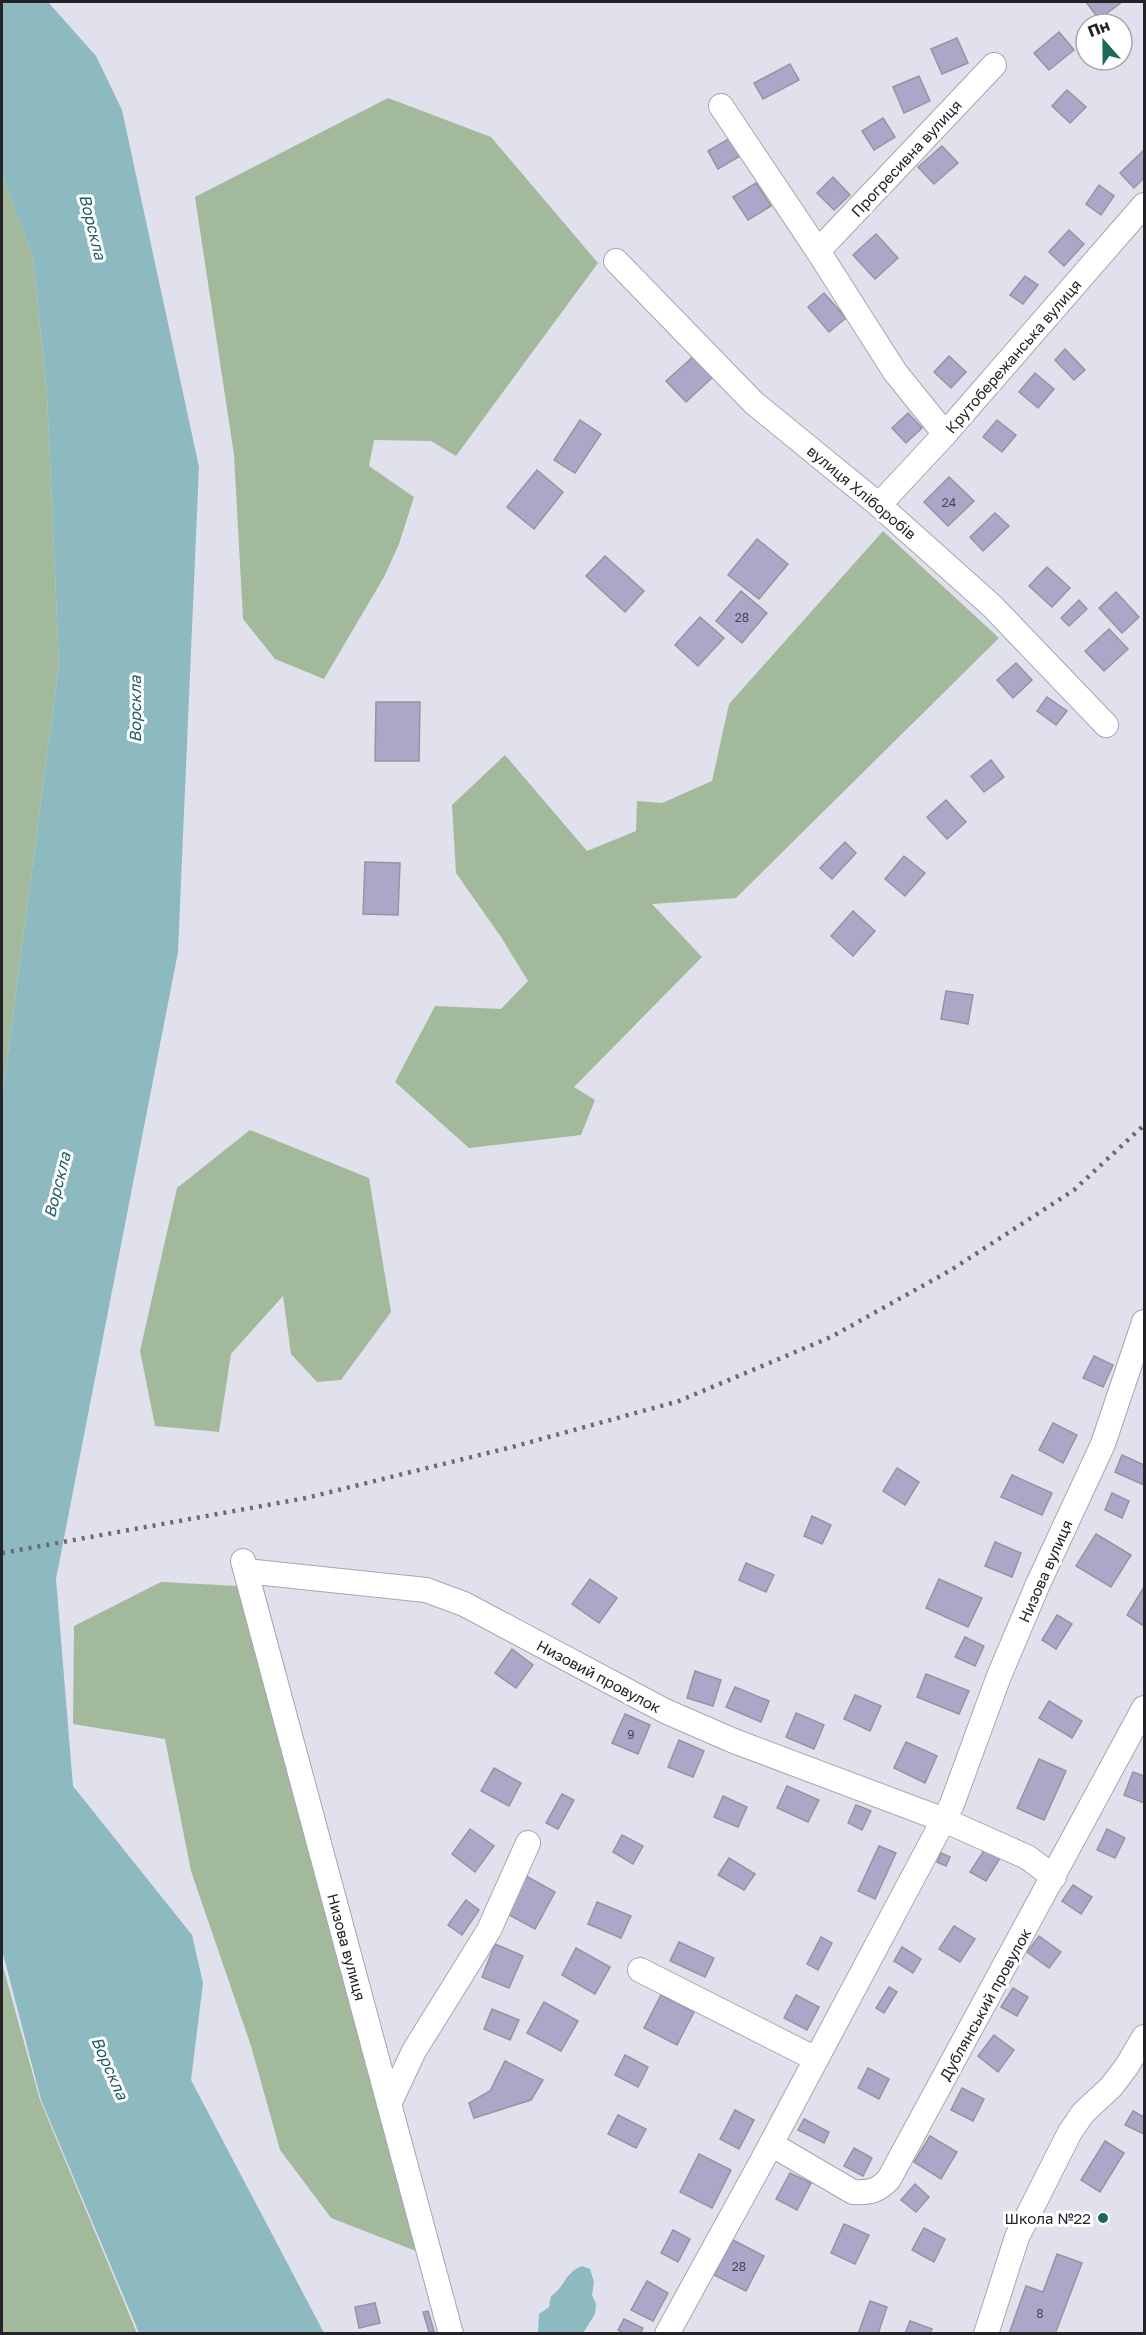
<svg xmlns="http://www.w3.org/2000/svg" width="1146" height="2335" font-family="'Golos Text',sans-serif">
  <style>
    .green { fill: #a3b99c }
    .water { fill: #8dbac1 }
    .building { fill: #aca7c9; stroke: #9594a0; stroke-width: 1.5 }
    .lines { fill: none; stroke-linecap: round; stroke-linejoin: round }
    .minor-casing { stroke: #a7a5b2; stroke-width: 26 }
    .minor { stroke: #fff; stroke-width: 24 }
    .rail { stroke: #6b6a72; stroke-width: 4.5; stroke-dasharray: 3 6; stroke-linecap: butt }
    .poi-dot { fill: #1f675b; stroke: #fff; stroke-width: 2 }
    .labels { text-anchor: middle; dominant-baseline: central; stroke-width: 6; stroke-linejoin: round; paint-order: stroke }
    .number-label { font-size: 12px; fill: #454450 }
    .street-label { font-size: 15px; fill: #232328; stroke: #fff }
    .poi-label { font-size: 15px; fill: #232328; stroke: #fff; text-anchor: end }
    .water-label { font-size: 16px; font-style: italic; fill: #215d66; stroke: #fff }
  </style>
  <rect width="100%" height="100%" fill="#e1e0ed"/>
  <g class="green">
    <path d="M388 98 491 137 598 263 456 456 431 441 374 440 369 466 414 497 399 544 384 577 324 679 275 659 243 619 234 455 195 197Z"/>
    <path d="M2 175 33 257 47 393 59 664 2 1098Z"/>
    <path d="M883 531 999 638 736 898 652 904 702 957 574 1087 595 1100 581 1135 469 1148 395 1082 435 1006 501 1009 528 981 501 937 456 873 452 805 505 755 587 851 636 831 637 801 662 803 712 781 729 704Z"/>
    <path d="M250 1130 369 1178 391 1312 341 1380 317 1382 291 1354 283 1296 231 1354 219 1432 155 1426 140 1351 177 1188Z"/>
    <path d="M161 1582 239 1586 416 2251 331 2218 280 2150 251 2046 191 1871 165 1739 73 1724 74 1626Z"/>
    <path d="M2 1963 40 2100 137 2333H2Z"/>
  </g>
  <g class="water">
    <path d="M2 2H48L96 56 122 110 199 467 178 952 56 1579 73 1786 192 1935 203 1983 191 2080 324 2333H139L41 2100 2 1950V1098L59 664 47 393 33 257 2 175Z"/>
    <path d="M582 2266 590 2269 594 2282 592 2295 596 2304 595 2314 583 2333H538L539 2314 549 2307 551 2296C567 2285 563 2274 582 2266Z"/>
  </g>
  <g class="building">
    <path d="M1086 2H1122L1099 19Z"/>
    <path d="M1059 32 1074 50 1049 70 1034 53Z"/>
    <path d="M957 38 968 63 942 74 931 49Z"/>
    <path d="M790 64 799 80 763 99 754 83Z"/>
    <path d="M919 76 930 101 904 113 893 87Z"/>
    <path d="M1067 90 1086 107 1070 123 1052 106Z"/>
    <path d="M883 118 895 137 874 150 862 131Z"/>
    <path d="M730 138 740 156 718 169 708 151Z"/>
    <path d="M942 146 958 163 934 184 918 167Z"/>
    <path d="M1143 151 1144 153V178L1134 188 1120 173Z"/>
    <path d="M833 177 850 195 834 210 817 193Z"/>
    <path d="M756 183 771 206 748 220 733 197Z"/>
    <path d="M1099 185 1114 196 1101 215 1086 204Z"/>
    <path d="M1069 230 1084 244 1064 266 1049 252Z"/>
    <path d="M876 234 898 258 875 279 853 255Z"/>
    <path d="M1025 276 1038 285 1023 304 1010 295Z"/>
    <path d="M824 293 846 318 829 332 808 307Z"/>
    <path d="M1065 349 1085 370 1074 380 1055 360Z"/>
    <path d="M695 355 714 376 686 402 666 381Z"/>
    <path d="M949 356 966 372 951 388 934 372Z"/>
    <path d="M1035 373 1054 389 1038 408 1019 392Z"/>
    <path d="M908 413 922 428 906 443 892 428Z"/>
    <path d="M580 420 601 434 575 473 554 460Z"/>
    <path d="M997 420 1016 435 1002 452 983 437Z"/>
    <path d="M537 470 563 492 534 529 507 507Z"/>
    <path d="M949 477 974 501 948 526 924 502Z"/>
    <path d="M995 513 1009 526 983 551 970 537Z"/>
    <path d="M757 539 788 564 759 599 728 575Z"/>
    <path d="M605 556 644 591 625 612 586 576Z"/>
    <path d="M1047 567 1070 588 1052 607 1029 586Z"/>
    <path d="M741 591 767 613 742 643 716 621Z"/>
    <path d="M1116 592 1139 617 1122 633 1099 608Z"/>
    <path d="M1079 600 1087 609 1069 626 1061 618Z"/>
    <path d="M700 617 724 638 698 666 675 645Z"/>
    <path d="M1109 629 1128 649 1104 671 1085 651Z"/>
    <path d="M1016 663 1032 680 1013 698 997 680Z"/>
    <path d="M1047 697 1067 711 1056 725 1037 711Z"/>
    <path d="M376 702H420L419 761H375Z"/>
    <path d="M991 760 1004 777 984 792 971 776Z"/>
    <path d="M946 800 966 822 947 839 927 817Z"/>
    <path d="M845 842 856 853 832 879 820 868Z"/>
    <path d="M904 856 925 873 905 896 885 879Z"/>
    <path d="M365 862 400 863 398 915 363 914Z"/>
    <path d="M853 911 875 931 853 956 831 936Z"/>
    <path d="M946 991 973 995 968 1024 941 1019Z"/>
    <path d="M1094 1356 1113 1365 1103 1387 1083 1378Z"/>
    <path d="M1053 1423 1077 1435 1063 1463 1039 1450Z"/>
    <path d="M1122 1455 1144 1465V1485L1115 1472Z"/>
    <path d="M897 1468 919 1482 905 1505 883 1491Z"/>
    <path d="M1012 1475 1052 1493 1042 1515 1001 1497Z"/>
    <path d="M1112 1493 1129 1501 1122 1518 1105 1510Z"/>
    <path d="M812 1516 831 1525 822 1544 804 1536Z"/>
    <path d="M1096 1534 1131 1555 1111 1587 1076 1566Z"/>
    <path d="M995 1542 1021 1553 1012 1577 985 1566Z"/>
    <path d="M746 1563 774 1575 766 1592 739 1580Z"/>
    <path d="M590 1579 617 1598 599 1623 572 1604Z"/>
    <path d="M939 1579 982 1598 968 1627 926 1608Z"/>
    <path d="M1144 1587V1626L1127 1615Z"/>
    <path d="M1057 1615 1072 1624 1056 1649 1042 1640Z"/>
    <path d="M965 1637 984 1646 975 1666 955 1657Z"/>
    <path d="M512 1649 533 1665 516 1688 495 1673Z"/>
    <path d="M695 1671 721 1680 713 1706 687 1698Z"/>
    <path d="M926 1674 969 1691 959 1714 917 1697Z"/>
    <path d="M735 1687 769 1701 761 1722 726 1707Z"/>
    <path d="M855 1695 881 1706 870 1731 844 1719Z"/>
    <path d="M1049 1701 1082 1721 1072 1738 1039 1718Z"/>
    <path d="M796 1713 824 1725 814 1749 786 1737Z"/>
    <path d="M625 1714 650 1725 638 1754 612 1743Z"/>
    <path d="M679 1740 704 1751 693 1777 668 1767Z"/>
    <path d="M906 1742 937 1756 925 1783 894 1768Z"/>
    <path d="M1039 1759 1066 1771 1044 1820 1017 1808Z"/>
    <path d="M494 1768 521 1783 509 1806 481 1791Z"/>
    <path d="M1133 1772 1144 1776V1803L1124 1795Z"/>
    <path d="M787 1786 819 1800 808 1822 777 1808Z"/>
    <path d="M562 1794 574 1800 558 1829 546 1823Z"/>
    <path d="M723 1796 747 1807 738 1827 714 1817Z"/>
    <path d="M856 1805 871 1811 862 1830 848 1823Z"/>
    <path d="M470 1829 494 1846 475 1872 452 1854Z"/>
    <path d="M1107 1829 1125 1838 1115 1858 1097 1850Z"/>
    <path d="M622 1835 643 1846 633 1864 613 1852Z"/>
    <path d="M879 1846 896 1853 875 1899 858 1891Z"/>
    <path d="M985 1849 1000 1858 986 1881 970 1872Z"/>
    <path d="M941 1853 950 1857 946 1866 937 1862Z"/>
    <path d="M729 1858 755 1874 744 1890 718 1875Z"/>
    <path d="M526 1876 555 1892 535 1929 506 1913Z"/>
    <path d="M1073 1885 1092 1897 1081 1914 1062 1901Z"/>
    <path d="M466 1900 479 1910 462 1935 448 1925Z"/>
    <path d="M597 1902 631 1916 621 1938 588 1924Z"/>
    <path d="M954 1926 975 1939 960 1962 939 1949Z"/>
    <path d="M1039 1936 1061 1952 1049 1968 1027 1952Z"/>
    <path d="M821 1937 832 1943 818 1970 807 1964Z"/>
    <path d="M679 1942 714 1958 705 1977 670 1961Z"/>
    <path d="M495 1944 523 1956 509 1988 482 1977Z"/>
    <path d="M902 1947 921 1959 913 1973 894 1961Z"/>
    <path d="M576 1948 610 1967 595 1994 562 1975Z"/>
    <path d="M889 1987 897 1992 884 2013 876 2008Z"/>
    <path d="M1013 1988 1028 1997 1017 2016 1001 2007Z"/>
    <path d="M661 1995 694 2012 677 2045 644 2028Z"/>
    <path d="M796 1995 819 2007 807 2030 784 2018Z"/>
    <path d="M544 2002 578 2021 561 2051 527 2033Z"/>
    <path d="M492 2009 519 2020 510 2040 484 2029Z"/>
    <path d="M994 2035 1014 2050 998 2072 978 2056Z"/>
    <path d="M625 2055 648 2067 638 2087 615 2075Z"/>
    <path d="M505 2061 543 2080 531 2100 474 2118 469 2103 490 2091Z"/>
    <path d="M868 2068 889 2079 879 2099 858 2088Z"/>
    <path d="M962 2088 984 2099 973 2121 951 2110Z"/>
    <path d="M735 2110 754 2120 739 2149 720 2139Z"/>
    <path d="M1133 2111 1144 2117V2134L1125 2125Z"/>
    <path d="M618 2115 646 2129 636 2148 608 2134Z"/>
    <path d="M804 2119 829 2132 824 2143 798 2130Z"/>
    <path d="M930 2136 957 2152 941 2179 914 2162Z"/>
    <path d="M1105 2141 1124 2153 1100 2192 1081 2180Z"/>
    <path d="M854 2148 872 2158 863 2176 844 2166Z"/>
    <path d="M699 2154 731 2170 712 2208 680 2192Z"/>
    <path d="M790 2173 811 2183 797 2210 776 2199Z"/>
    <path d="M915 2184 929 2197 916 2212 901 2200Z"/>
    <path d="M844 2224 869 2235 855 2264 831 2253Z"/>
    <path d="M924 2228 945 2239 934 2262 912 2250Z"/>
    <path d="M673 2230 690 2239 678 2262 661 2253Z"/>
    <path d="M733 2240 764 2256 746 2291 714 2275Z"/>
    <path d="M1057 2254 1082 2263 1055 2334H1009L1026 2286 1043 2292Z"/>
    <path d="M647 2281 668 2293 653 2321 631 2310Z"/>
    <path d="M870 2301 887 2307 878 2334H858Z"/>
    <path d="M375 2303 380 2323 359 2328 355 2307Z"/>
    <path d="M428 2311 434 2331 429 2332 423 2312Z"/>
    <path d="M624 2319 643 2328 640 2334H625L618 2330Z"/>
    <path d="M910 2321 932 2329 930 2334H905Z"/>
  </g>
  <g class="lines">
    <defs>
      <g id="minor">
        <path d="M721 106 818 251 895 372 945 434"/>
        <path d="M818 251 994 65"/>
        <path d="M616 261 754 403 879 505 992 606 1106 725"/>
        <path d="M879 505 945 434 1144 205"/>
        <path d="M243 1561 451 2334"/>
        <path d="M246 1571 426 1590 464 1604 665 1711 734 1741 944 1820 1027 1857 1054 1877"/>
        <path d="M640 1970 816 2059"/>
        <path d="M389 2104 414 2051 489 1930 528 1843"/>
        <path d="M771 2144 853 2192C870 2193 878 2191 889 2179L1144 1708"/>
        <path d="M667 2334 762 2161 952 1804 999 1676 1038 1584 1103 1444 1144 1322"/>
        <path d="M986 2334 1017 2237 1070 2132 1083 2113 1111 2087 1127 2066 1144 2037"/>
      </g>
    </defs>
    <use href="#minor" class="minor-casing"/>
    <use href="#minor" class="minor"/>
    <path class="rail" d="M2 1553 306 1498 516 1446 679 1401 831 1337 951 1270 1074 1190 1144 1125"/>
  </g>
  <circle class="poi-dot" cx="1103" cy="2218" r="6"/>
  <g class="labels">
    <g class="number-label">
      <text x="949" y="502">24</text>
      <text x="742" y="617">28</text>
      <text x="631" y="1734">9</text>
      <text x="739" y="2266">28</text>
      <text x="1040" y="2313">8</text>
    </g>
    <g class="street-label">
      <text transform="translate(906 158) rotate(-47)">Прогресивна вулиця</text>
      <text transform="translate(1013 356) rotate(-49)">Крутобережанська вулиця</text>
      <text transform="translate(862 492) rotate(40)">вулиця Хліборобів</text>
      <text transform="translate(1045 1571) rotate(-66)">Низова вулиця</text>
      <text transform="translate(599 1676) rotate(28)">Низовий провулок</text>
      <text transform="translate(347 1947) rotate(75)">Низова вулиця</text>
      <text transform="translate(985 2004) rotate(-61)">Дублянський провулок</text>
    </g>
    <g class="poi-label">
      <text x="1091" y="2218">Школа №22</text>
    </g>
    <g class="water-label">
      <text transform="translate(93 227) rotate(76)">Ворскла</text>
      <text transform="translate(135 709) rotate(-90)">Ворскла</text>
      <text transform="translate(57 1185) rotate(-76)">Ворскла</text>
      <text transform="translate(110 2068) rotate(66)">Ворскла</text>
    </g>
  </g>
  <rect width="1146" height="2335" fill="none" stroke="#232328" stroke-width="6"/>
  <g transform="translate(1104 42) rotate(339)"><circle r="28" fill="#ffffff" stroke="#a7a7a9" stroke-width="1.5"/>
  <path d="M0-4.5L10 22L0 15L-10 22Z" fill="#1f675b"/>
  <text y="-9" font-size="16" font-weight="bold" text-anchor="middle" fill="#232328">Пн</text>
  </g>
</svg>
